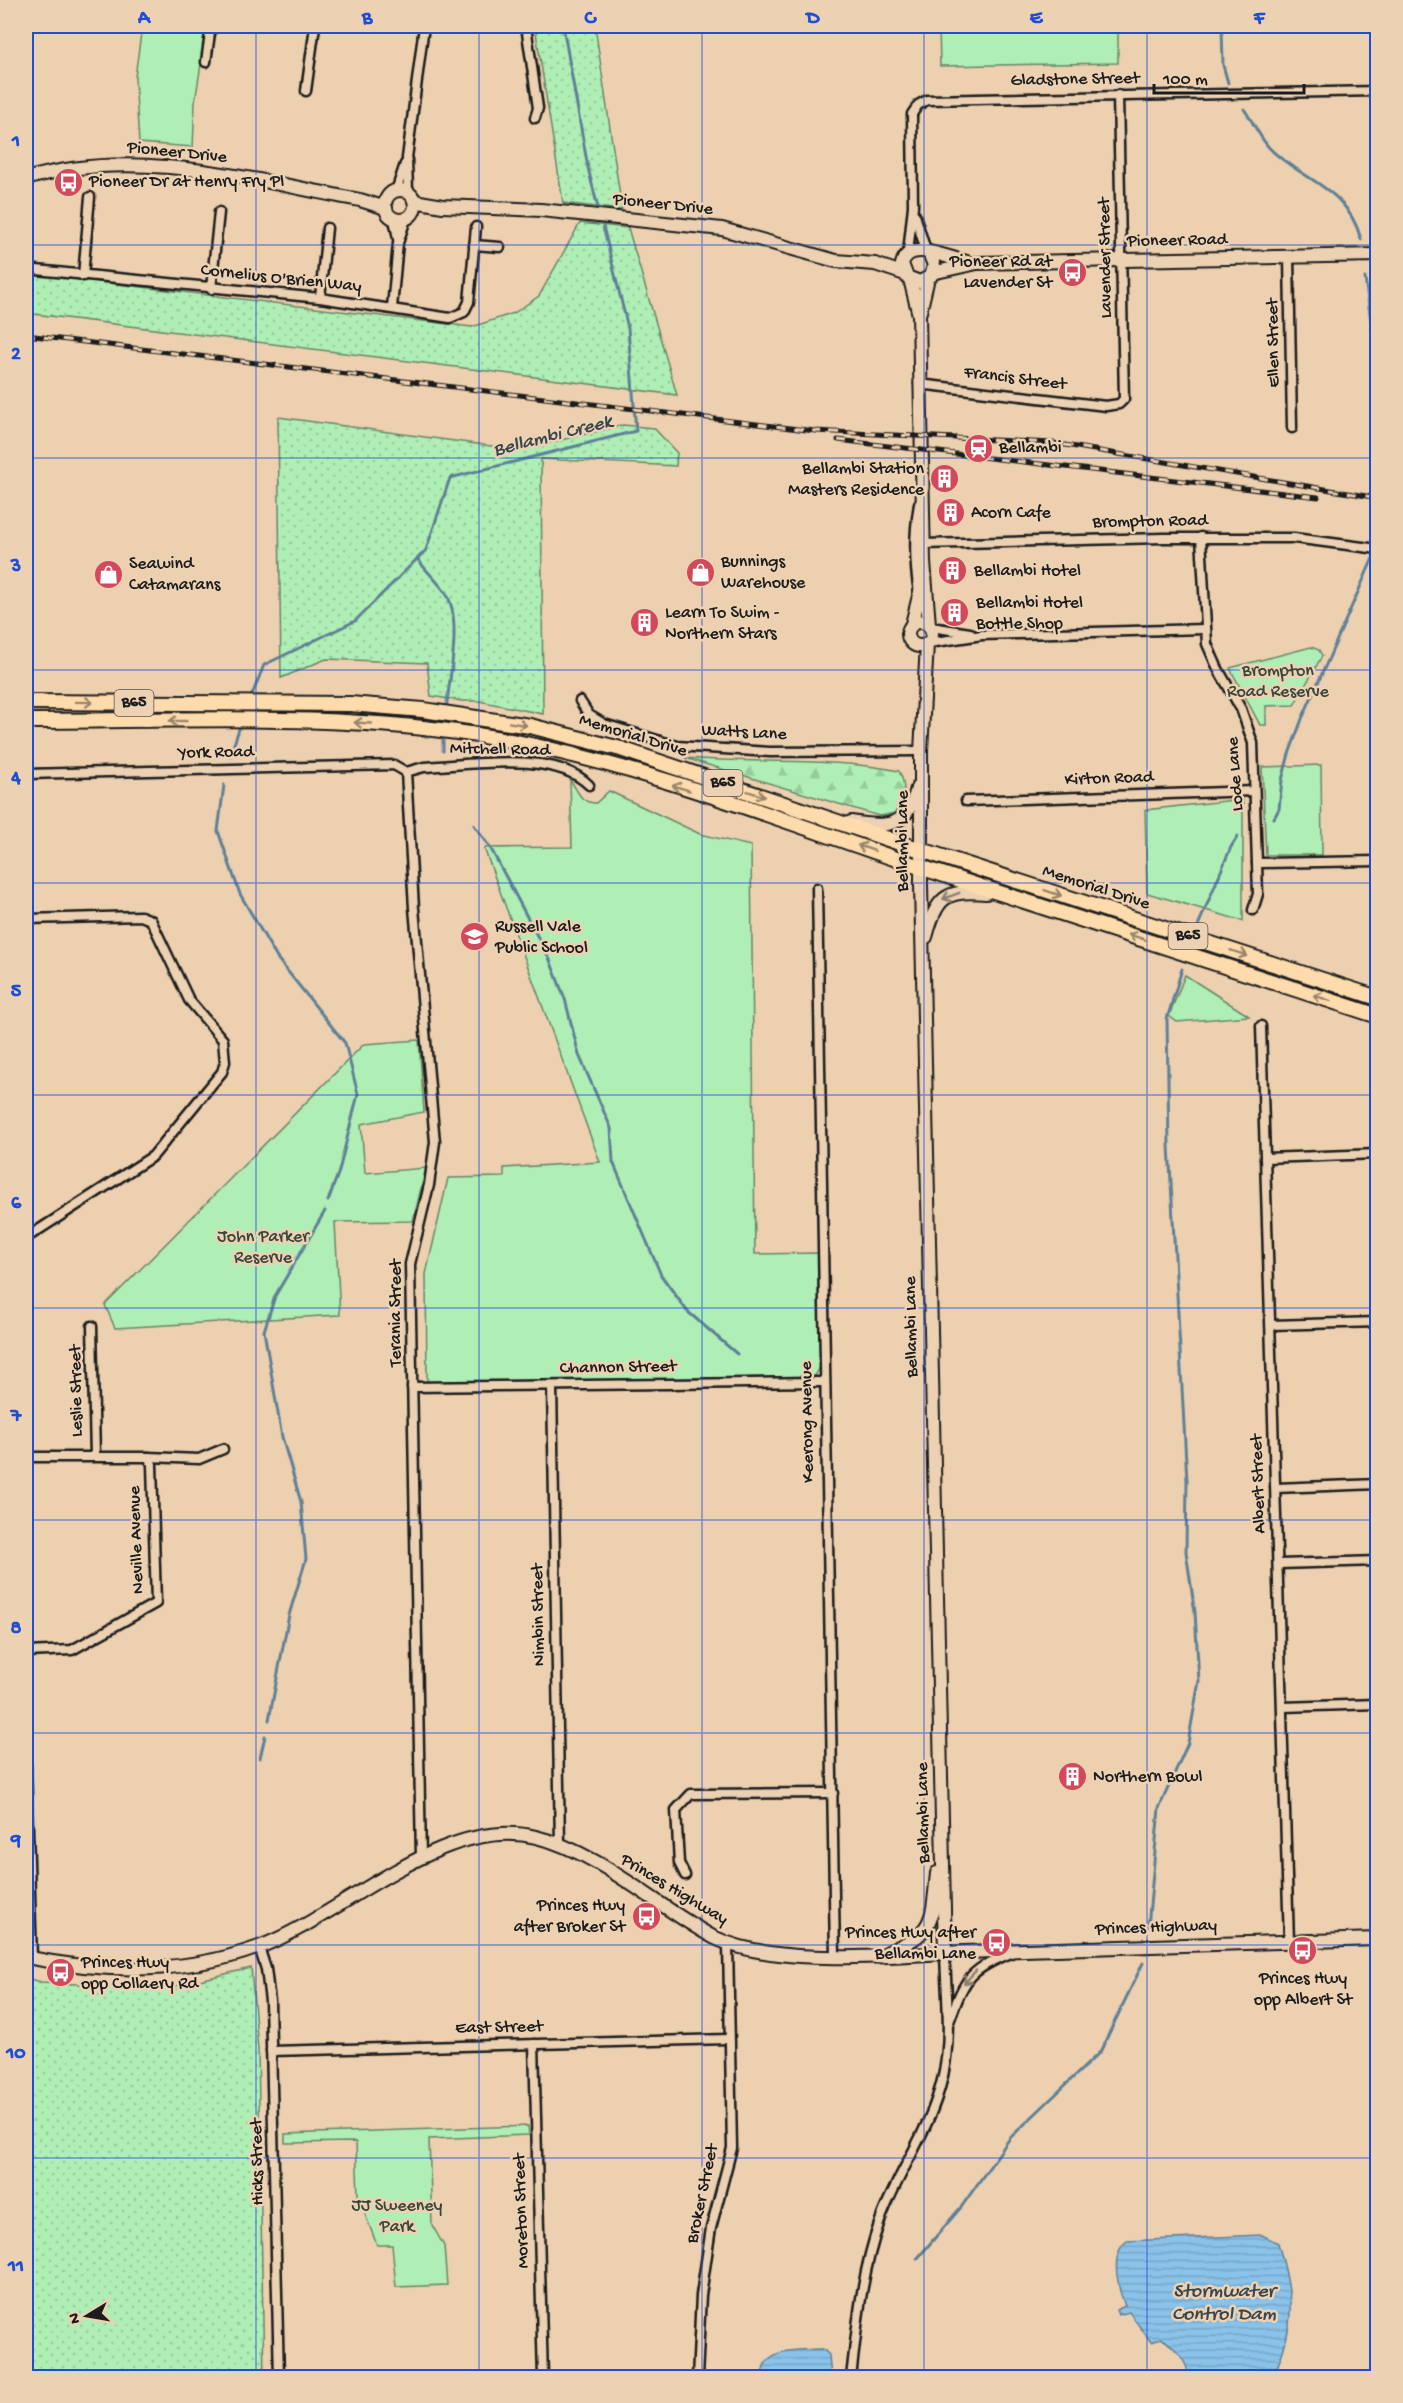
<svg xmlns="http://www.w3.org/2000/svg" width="1403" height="2403" font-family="'Gochi Hand',sans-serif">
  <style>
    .grass { fill: url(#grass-dots); stroke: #668568; stroke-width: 1.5 }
    .forest { fill: url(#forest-firs); stroke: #668568; stroke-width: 1.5 }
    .park { fill: #afeeb5; stroke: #668568; stroke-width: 1.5 }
    .water { fill: url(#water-rules); stroke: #5e8097; stroke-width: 1.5 }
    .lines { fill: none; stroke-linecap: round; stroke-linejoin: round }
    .stream { stroke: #5e8097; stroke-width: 3 }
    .minor-casing { stroke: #1c1c1c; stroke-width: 13 }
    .secondary-casing { stroke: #1c1c1c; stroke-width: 16 }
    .primary-casing { stroke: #1c1c1c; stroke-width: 18 }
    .minor { stroke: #ecd1b3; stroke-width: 8 }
    .secondary { stroke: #ecd1b3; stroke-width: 12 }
    .primary { stroke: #fedbac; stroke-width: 14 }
    .rail-casing { stroke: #1c1c1c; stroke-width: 5 }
    .rail { stroke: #ecd1b3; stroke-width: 3; stroke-dasharray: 9; stroke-linecap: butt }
    .oneway { stroke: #98856b }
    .oneway2 { stroke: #8e806f }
    .grid { fill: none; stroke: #1d4ed8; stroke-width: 1.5; stroke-opacity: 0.55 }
    .labels { text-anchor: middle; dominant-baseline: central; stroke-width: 5; stroke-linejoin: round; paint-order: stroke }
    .shield { fill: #ecd1b3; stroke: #5a5249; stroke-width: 1.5 }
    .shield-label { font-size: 16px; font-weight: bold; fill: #1c1c1c }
    .street-label { font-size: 18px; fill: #1c1c1c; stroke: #ecd1b3 }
    .poi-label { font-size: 18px; fill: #1c1c1c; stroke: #ecd1b3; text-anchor: start }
    .park-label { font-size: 18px; fill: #39463b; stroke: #ecd1b3 }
    .water-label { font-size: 20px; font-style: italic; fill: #38464f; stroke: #ecd1b3 }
    .neatline { fill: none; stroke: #1d4ed8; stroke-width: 2 }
    .grid-label { font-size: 20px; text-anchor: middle; font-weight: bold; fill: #1d4ed8 }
  </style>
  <defs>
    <pattern id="grass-dots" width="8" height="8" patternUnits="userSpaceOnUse" patternTransform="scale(1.5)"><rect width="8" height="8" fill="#afeeb5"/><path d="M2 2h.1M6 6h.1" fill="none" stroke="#96cc9b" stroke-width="1.8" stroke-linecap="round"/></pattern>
    <pattern id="forest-firs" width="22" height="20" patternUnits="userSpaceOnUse" patternTransform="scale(1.5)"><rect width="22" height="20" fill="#afeeb5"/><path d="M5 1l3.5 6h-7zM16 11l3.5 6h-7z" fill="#96cc9b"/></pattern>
    <pattern id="water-rules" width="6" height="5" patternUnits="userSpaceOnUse" patternTransform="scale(1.5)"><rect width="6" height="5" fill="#8ac2e9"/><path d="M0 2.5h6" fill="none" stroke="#76a6c7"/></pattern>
  </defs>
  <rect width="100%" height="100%" fill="#edd0af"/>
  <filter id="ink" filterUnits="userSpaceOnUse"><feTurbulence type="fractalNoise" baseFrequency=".0167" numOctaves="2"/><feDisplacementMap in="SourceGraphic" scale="12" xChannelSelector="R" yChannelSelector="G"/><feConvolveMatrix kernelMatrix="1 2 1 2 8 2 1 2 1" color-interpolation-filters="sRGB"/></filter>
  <g filter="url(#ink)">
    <g class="grass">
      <path d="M535 26H595L622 210 563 203Z"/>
      <path d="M580 223 628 228 677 395 26 313V273L472 327 514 313 539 296Z"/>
      <path d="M278 417 520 450 623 425 654 428 677 453 676 466 541 459 543 714 479 701H462L431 696 427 663 326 659 281 678Z"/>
      <path d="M251 1968 258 2049 264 2377H26V1978L41 1982 162 1989Z"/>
    </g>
    <path class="forest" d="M685 758C756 764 829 757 899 771 905 782 908 805 894 813 890 815 883 815 879 816Z"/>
    <g class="park">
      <path d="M142 26H207L195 102 193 147 139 143 135 77Z"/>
      <path d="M939 26H1118V63L940 66Z"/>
      <path d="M1311 647 1319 650 1322 656 1294 705 1266 706V725H1260L1230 668Z"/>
      <path d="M1321 765 1322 855H1266L1262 767Z"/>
      <path d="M570 780C579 791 579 803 596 803L609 791 700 834 751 846 755 1254 818 1253 820 1367 815 1376 447 1385 427 1381 426 1274 448 1178 504 1177V1168L600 1162 484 848 572 847Z"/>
      <path d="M1243 799V921L1147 893 1145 810Z"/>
      <path d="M1185 975 1249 1016 1177 1022 1169 1016Z"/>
      <path d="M419 1040 424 1112 361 1124 365 1173 426 1168 413 1221 335 1222 340 1315 115 1328 105 1305 364 1044Z"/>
      <path d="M528 2126 529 2135 429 2139 432 2225 444 2246 447 2285 396 2287 392 2245H377L358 2196 356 2142 285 2143V2134Z"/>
    </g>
    <g class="water">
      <path d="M1262 2235 1278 2243C1294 2296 1296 2325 1273 2377H1189C1187 2360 1174 2346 1161 2338L1151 2342 1129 2312 1118 2315 1116 2310 1125 2306C1118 2288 1109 2254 1127 2241Z"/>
      <path d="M823 2349 829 2355 831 2377H762C762 2346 799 2350 823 2349Z"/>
    </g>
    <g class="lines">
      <g class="stream">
        <path d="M563 26 588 168 599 212"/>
        <path d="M1222 26 1223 65 1228 83"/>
        <path d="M1244 109C1254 123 1263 145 1277 155 1312 184 1347 190 1361 239"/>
        <path d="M1365 278 1378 371"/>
        <path d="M418 559C426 572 439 582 447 595 462 622 449 680 446 711"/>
        <path d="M250 700 264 665 355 621 426 550 450 478 636 431 628 328 601 218"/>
        <path d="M443 751V735"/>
        <path d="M230 756 241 723"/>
        <path d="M224 785 218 831 240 894 277 958 345 1043 358 1094 339 1171 328 1201"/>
        <path d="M1274 818 1279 809 1282 780 1289 754 1302 719 1377 549"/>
        <path d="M474 825 491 849 550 960 565 999 579 1055 611 1128 613 1162 661 1275 687 1311 737 1354"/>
        <path d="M1195 933 1231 847 1238 836"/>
        <path d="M269 1720 289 1615 306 1559 301 1502 282 1437 264 1331 275 1296 325 1211"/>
        <path d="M260 1758 265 1736"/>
        <path d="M1148 1927 1159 1808 1188 1743 1199 1681 1195 1612 1186 1552 1187 1481 1169 1145 1167 1019 1182 969"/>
        <path d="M917 2259 962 2206 1010 2138 1100 2052 1143 1963"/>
      </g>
      <defs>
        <g id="minor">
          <path d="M526 26 538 108 535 118"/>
          <path d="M206 62 211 26"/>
          <path d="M306 91 315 26"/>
          <path d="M396 191 405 164"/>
          <path d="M408 193 407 158 424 26"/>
          <path d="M915 215 926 251"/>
          <path d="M394 219 398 239"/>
          <path d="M474 245 500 247"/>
          <path d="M908 253 913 206 912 114 918 105 927 100 1378 91"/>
          <path d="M1289 257 1292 428"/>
          <path d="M26 269 320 298 450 318 464 312 469 302 476 227"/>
          <path d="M83 276 90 197"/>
          <path d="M211 289 219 212"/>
          <path d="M320 298 327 228"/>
          <path d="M392 308 398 243 406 219"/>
          <path d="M919 384 1106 406 1119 404 1124 399 1118 95"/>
          <path d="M919 504C914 533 914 563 919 592"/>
          <path d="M1201 537 1207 644 1218 669 1241 709 1253 743 1258 894 1253 910"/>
          <path d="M923 544 1164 538H1294L1378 549"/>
          <path d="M931 627 970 633"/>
          <path d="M929 643 982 635 1205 629"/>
          <path d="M580 701 589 715 604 724 677 746 770 752 921 751"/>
          <path d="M406 772 414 908 435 1142 429 1185 410 1264 421 1858"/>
          <path d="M406 772 424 767C470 765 554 750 589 785"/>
          <path d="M26 774 394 765 406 772"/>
          <path d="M966 801 1254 791"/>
          <path d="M1257 863 1378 861"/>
          <path d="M817 888 835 1955"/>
          <path d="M26 919 141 916 151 920 189 1000 223 1040 225 1062 222 1072 153 1156 26 1238"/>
          <path d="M1261 1026 1289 1942"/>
          <path d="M1265 1158 1378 1154"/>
          <path d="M1271 1325 1378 1322"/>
          <path d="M92 1326 95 1456"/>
          <path d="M552 1386 560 1844"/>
          <path d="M412 1387 823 1382"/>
          <path d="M26 1457H148L152 1464 156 1603 72 1650 26 1652"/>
          <path d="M148 1457 199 1459 223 1449"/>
          <path d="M1276 1488 1378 1484"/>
          <path d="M1279 1564 1378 1561"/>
          <path d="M1283 1707 1378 1704"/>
          <path d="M26 1764 32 1958"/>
          <path d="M685 1875 679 1863 676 1810 691 1794 833 1793"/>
          <path d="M259 1947 266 1969 270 2001 279 2378"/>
          <path d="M949 2022C965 1979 967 1971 1011 1953"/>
          <path d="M534 2044 543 2378"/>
          <path d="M271 2051 728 2039"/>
          <path d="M697 2378 701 2295 711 2228 732 2148 728 1944"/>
          <path d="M851 2378C857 2325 862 2271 880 2221 898 2171 931 2130 943 2076 952 2036 946 1994 945 1953"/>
        </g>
        <g id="secondary">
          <path d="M26 179C135 146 251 180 360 200L386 208"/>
          <circle cx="400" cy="205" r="15"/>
          <path d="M414 201 443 206 541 210 722 229 836 261 875 264 905 274"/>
          <path d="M929 253 934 265 931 276 920 282 907 277 902 264C908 238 947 258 967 262"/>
          <path d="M932 273 977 263 1378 255"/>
          <path d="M910 279 919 315 924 562 929 625"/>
          <path d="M920 312 928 278"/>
          <circle cx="920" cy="634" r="12"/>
          <path d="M912 624 921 588"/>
          <path d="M927 644 921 751V886L945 1953"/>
          <path d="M851 822C886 828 908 828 917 788"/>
          <path d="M926 937C937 898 944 889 986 893"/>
          <path d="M888 1952C935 1932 932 1921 937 1873"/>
          <path d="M26 1957C103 1973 183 1975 259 1947 343 1916 443 1814 536 1837 599 1852 656 1906 713 1937 777 1968 892 1955 964 1952 1102 1948 1240 1944 1378 1939"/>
        </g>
        <g id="primary">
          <path d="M26 702 350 704 423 710 530 726 621 749 906 845 1378 998"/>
          <path d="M26 721C179 721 344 711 495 738 635 763 781 820 917 866 1070 917 1224 966 1378 1016"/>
        </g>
      </defs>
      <use href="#minor" class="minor-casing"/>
      <use href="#secondary" class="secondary-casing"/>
      <use href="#primary" class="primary-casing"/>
      <use href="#minor" class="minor"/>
      <use href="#secondary" class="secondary"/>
      <use href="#primary" class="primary"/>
      <defs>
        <g id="rail">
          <path d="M26 335 815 431 1053 443 1378 498"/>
          <path d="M838 440 1318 497"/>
        </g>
      </defs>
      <use href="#rail" class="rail-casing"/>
      <use href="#rail" class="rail"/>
    </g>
    <defs><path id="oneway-shaft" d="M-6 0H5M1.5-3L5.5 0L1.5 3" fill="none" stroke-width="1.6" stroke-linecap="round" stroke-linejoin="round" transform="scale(1.5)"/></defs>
    <g class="oneway">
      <use href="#oneway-shaft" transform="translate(84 702) rotate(1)"/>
      <use href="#oneway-shaft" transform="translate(178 721) rotate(-180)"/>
      <use href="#oneway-shaft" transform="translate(363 723) rotate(-177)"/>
      <use href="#oneway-shaft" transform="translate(518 724) rotate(10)"/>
      <use href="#oneway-shaft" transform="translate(681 788) rotate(-163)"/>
      <use href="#oneway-shaft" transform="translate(756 794) rotate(18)"/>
      <use href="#oneway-shaft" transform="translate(866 848) rotate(-161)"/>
      <use href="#oneway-shaft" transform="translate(1053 893) rotate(18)"/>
      <use href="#oneway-shaft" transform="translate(1137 937) rotate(-162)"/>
      <use href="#oneway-shaft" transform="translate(1239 953) rotate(18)"/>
      <use href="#oneway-shaft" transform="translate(1322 998) rotate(-162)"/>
    </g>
    <g class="oneway2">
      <use href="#oneway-shaft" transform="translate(951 896) rotate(159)"/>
      <use href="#oneway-shaft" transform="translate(970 1977) rotate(133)"/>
    </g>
  </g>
  <path class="grid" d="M256 26V2378M479 26V2378M702 26V2378M924 26V2378M1147 26V2378M26 245H1378M26 458H1378M26 670H1378M26 883H1378M26 1095H1378M26 1308H1378M26 1520H1378M26 1733H1378M26 1945H1378M26 2158H1378"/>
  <defs>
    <symbol id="bus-disc" viewBox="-11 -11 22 22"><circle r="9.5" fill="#d1495b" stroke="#ecd1b3"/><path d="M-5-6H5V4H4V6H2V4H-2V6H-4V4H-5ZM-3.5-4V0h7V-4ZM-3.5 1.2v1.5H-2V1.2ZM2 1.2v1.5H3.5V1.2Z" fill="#fff"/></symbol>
    <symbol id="station-disc" viewBox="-11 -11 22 22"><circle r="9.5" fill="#d1495b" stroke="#ecd1b3"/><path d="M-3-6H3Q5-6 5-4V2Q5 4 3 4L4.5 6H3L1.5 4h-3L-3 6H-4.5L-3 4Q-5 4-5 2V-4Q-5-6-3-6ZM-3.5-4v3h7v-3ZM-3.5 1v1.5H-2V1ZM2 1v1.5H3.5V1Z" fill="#fff"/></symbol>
    <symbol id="building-disc" viewBox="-11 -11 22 22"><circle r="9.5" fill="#d1495b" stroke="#ecd1b3"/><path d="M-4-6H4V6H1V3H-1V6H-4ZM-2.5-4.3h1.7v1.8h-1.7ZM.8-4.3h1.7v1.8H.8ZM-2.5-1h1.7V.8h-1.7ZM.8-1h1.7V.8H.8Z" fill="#fff"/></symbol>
    <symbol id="shop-disc" viewBox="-11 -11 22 22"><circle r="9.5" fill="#d1495b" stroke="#ecd1b3"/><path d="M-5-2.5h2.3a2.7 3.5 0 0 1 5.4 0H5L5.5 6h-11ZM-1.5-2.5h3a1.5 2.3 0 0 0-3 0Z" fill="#fff"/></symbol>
    <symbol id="school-disc" viewBox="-11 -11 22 22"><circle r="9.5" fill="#d1495b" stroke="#ecd1b3"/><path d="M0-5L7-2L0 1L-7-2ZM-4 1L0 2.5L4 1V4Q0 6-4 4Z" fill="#fff"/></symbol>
  </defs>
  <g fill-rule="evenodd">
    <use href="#bus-disc" x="52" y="166" width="33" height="33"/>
    <use href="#bus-disc" x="1056" y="256" width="33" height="33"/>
    <use href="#station-disc" x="962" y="432" width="33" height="33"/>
    <use href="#building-disc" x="928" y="462" width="33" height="33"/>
    <use href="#building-disc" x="934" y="496" width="33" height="33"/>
    <use href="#building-disc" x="936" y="554" width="33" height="33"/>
    <use href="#shop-disc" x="684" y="556" width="33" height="33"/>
    <use href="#shop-disc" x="92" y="558" width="33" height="33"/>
    <use href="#building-disc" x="938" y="596" width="33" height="33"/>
    <use href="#building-disc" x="628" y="606" width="33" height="33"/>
    <use href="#school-disc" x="458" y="920" width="33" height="33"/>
    <use href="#building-disc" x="1056" y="1760" width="33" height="33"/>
    <use href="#bus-disc" x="630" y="1900" width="33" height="33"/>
    <use href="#bus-disc" x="980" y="1926" width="33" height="33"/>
    <use href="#bus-disc" x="1286" y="1934" width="33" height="33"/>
    <use href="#bus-disc" x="44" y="1956" width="33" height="33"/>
  </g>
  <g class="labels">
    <g class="shield">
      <rect x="114.5" y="690" width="39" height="26" rx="4.5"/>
      <rect x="703.5" y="770" width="39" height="26" rx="4.5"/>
      <rect x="1168.5" y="923" width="39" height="26" rx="4.5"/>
    </g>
    <g class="shield-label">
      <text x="134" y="703">B65</text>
      <text x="723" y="783">B65</text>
      <text x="1188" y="936">B65</text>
    </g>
    <g class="street-label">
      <text transform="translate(1075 80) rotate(-1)">Gladstone Street</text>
      <text transform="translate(177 153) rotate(6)">Pioneer Drive</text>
      <text transform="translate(663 205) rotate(6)">Pioneer Drive</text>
      <text transform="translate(1177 241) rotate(-1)">Pioneer Road</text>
      <text transform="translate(1106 258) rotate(-91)">Lavender Street</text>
      <text transform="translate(281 279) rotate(6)">Cornelius O'Brien Way</text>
      <text transform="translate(1274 343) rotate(-91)">Ellen Street</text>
      <text transform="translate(1015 379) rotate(7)">Francis Street</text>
      <text transform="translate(1150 522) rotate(-1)">Brompton Road</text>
      <text transform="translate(744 733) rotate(3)">Watts Lane</text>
      <text transform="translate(633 736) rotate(17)">Memorial Drive</text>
      <text transform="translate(500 750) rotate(1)">Mitchell Road</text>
      <text transform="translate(216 753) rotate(-1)">York Road</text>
      <text transform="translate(1236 774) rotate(-94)">Lode Lane</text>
      <text transform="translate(1109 779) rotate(-2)">Kirton Road</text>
      <text transform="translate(903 841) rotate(-90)">Bellambi Lane</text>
      <text transform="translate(1096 888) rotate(18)">Memorial Drive</text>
      <text transform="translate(396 1313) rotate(-90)">Terania Street</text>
      <text transform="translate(912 1327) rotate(-91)">Bellambi Lane</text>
      <text transform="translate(618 1368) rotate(-1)">Channon Street</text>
      <text transform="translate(77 1391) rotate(-91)">Leslie Street</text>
      <text transform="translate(808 1422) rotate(-91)">Keerong Avenue</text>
      <text transform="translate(1259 1484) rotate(-92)">Albert Street</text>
      <text transform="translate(137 1540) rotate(-92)">Neville Avenue</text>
      <text transform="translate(539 1615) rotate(-91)">Nimbin Street</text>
      <text transform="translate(924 1813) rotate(-91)">Bellambi Lane</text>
      <text transform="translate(674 1890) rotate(31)">Princes Highway</text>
      <text transform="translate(1156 1928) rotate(-2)">Princes Highway</text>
      <text transform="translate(499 2028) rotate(-1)">East Street</text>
      <text transform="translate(258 2162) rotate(-91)">Hicks Street</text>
      <text transform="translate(703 2194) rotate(-78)">Broker Street</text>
      <text transform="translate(522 2211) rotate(-92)">Moreton Street</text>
    </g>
    <g class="poi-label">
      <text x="89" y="182">Pioneer Dr at Henry Fry Pl</text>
      <text x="1052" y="262" text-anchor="end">Pioneer Rd at<tspan x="1052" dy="21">Lavender St</tspan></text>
      <text x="999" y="448">Bellambi</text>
      <text x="924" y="469" text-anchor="end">Bellambi Station<tspan x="924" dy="21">Masters Residence</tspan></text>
      <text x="971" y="513">Acorn Cafe</text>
      <text x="721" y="562">Bunnings<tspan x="721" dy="21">Warehouse</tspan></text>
      <text x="129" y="564">Seawind<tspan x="129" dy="21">Catamarans</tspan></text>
      <text x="974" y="571">Bellambi Hotel</text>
      <text x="976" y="603">Bellambi Hotel<tspan x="976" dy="21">Bottle Shop</tspan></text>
      <text x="665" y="613">Learn To Swim -<tspan x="665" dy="21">Northern Stars</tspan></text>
      <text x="495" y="927">Russell Vale<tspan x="495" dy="21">Public School</tspan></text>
      <text x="1093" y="1777">Northern Bowl</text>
      <text x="625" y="1906" text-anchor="end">Princes Hwy<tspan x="625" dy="21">after Broker St</tspan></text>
      <text x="976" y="1933" text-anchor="end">Princes Hwy after<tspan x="976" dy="21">Bellambi Lane</tspan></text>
      <text x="81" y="1963">Princes Hwy<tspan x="81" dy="21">opp Collaery Rd</tspan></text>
      <text x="1303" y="1979" text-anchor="middle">Princes Hwy<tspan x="1303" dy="21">opp Albert St</tspan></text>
    </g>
    <g class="park-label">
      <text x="1278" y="671">Brompton<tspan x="1278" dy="21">Road Reserve</tspan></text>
      <text x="263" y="1237">John Parker<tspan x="263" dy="21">Reserve</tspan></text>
      <text x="397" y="2206">JJ Sweeney<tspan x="397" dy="21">Park</tspan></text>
    </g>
    <g class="water-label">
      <text transform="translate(553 437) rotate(-14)">Bellambi Creek</text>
      <text x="1224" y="2292">Stormwater<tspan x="1224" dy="23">Control Dam</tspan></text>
    </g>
  </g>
  <rect width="1403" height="2403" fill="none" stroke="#ecd1b3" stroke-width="66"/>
  <g transform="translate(87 2316) rotate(259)" stroke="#ecd1b3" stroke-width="4.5" paint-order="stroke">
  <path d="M0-4.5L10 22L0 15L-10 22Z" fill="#1c1c1c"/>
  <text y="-9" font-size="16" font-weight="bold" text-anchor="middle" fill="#1c1c1c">N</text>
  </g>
  <path d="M1154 84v9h150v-9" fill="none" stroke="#1c1c1c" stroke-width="3"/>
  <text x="1163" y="84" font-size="18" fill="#1c1c1c" stroke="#ecd1b3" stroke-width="4.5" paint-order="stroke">100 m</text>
  <rect x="33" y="33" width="1337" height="2337" class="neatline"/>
  <g class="grid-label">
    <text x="144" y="23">A</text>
    <text x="367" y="23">B</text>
    <text x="590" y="23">C</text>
    <text x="813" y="23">D</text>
    <text x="1036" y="23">E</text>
    <text x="1259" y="23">F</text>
    <text x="16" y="146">1</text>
    <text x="16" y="359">2</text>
    <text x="16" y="571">3</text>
    <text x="16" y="783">4</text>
    <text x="16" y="996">5</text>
    <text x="16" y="1208">6</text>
    <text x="16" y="1421">7</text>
    <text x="16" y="1633">8</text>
    <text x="16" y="1846">9</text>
    <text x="16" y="2058">10</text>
    <text x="16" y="2271">11</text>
  </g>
</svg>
